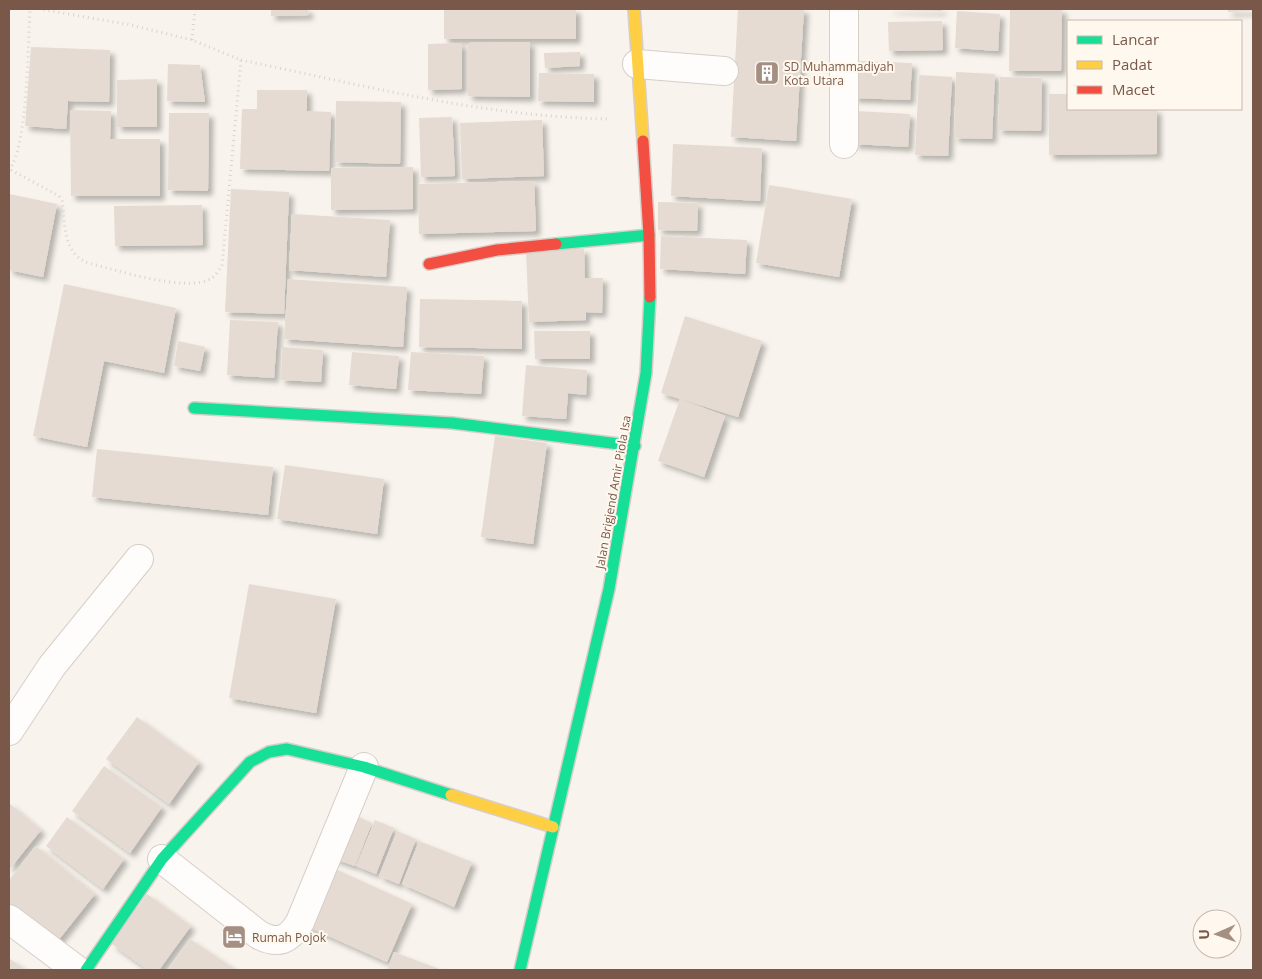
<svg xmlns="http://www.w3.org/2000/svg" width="1262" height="979" font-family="'Open Sans',sans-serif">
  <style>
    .building { fill: #e5dbd3; filter: url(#shadow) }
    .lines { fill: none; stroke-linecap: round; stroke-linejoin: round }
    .street-casing { stroke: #d7cec8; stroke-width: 30 }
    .fast-casing { stroke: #d8cec8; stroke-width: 14 }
    .slow-casing { stroke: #d8cec8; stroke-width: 14 }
    .jam-casing { stroke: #d8cec8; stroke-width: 14 }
    .path { stroke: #dbd2cd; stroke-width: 3; stroke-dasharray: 1 4; stroke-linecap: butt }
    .street { stroke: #fefdfc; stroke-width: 28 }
    .fast { stroke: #16e098; stroke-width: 11 }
    .slow { stroke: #ffcf43; stroke-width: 11 }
    .jam { stroke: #f24e42; stroke-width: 11 }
    .labels { text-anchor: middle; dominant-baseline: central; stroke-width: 4; stroke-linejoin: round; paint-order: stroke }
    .poi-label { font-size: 12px; fill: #795849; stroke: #fff8ee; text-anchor: start }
    .street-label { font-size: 12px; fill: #795849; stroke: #fff8ee }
  </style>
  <defs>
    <filter id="shadow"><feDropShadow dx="4.5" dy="4.5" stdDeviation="2.5" flood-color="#0004"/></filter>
  </defs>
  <rect width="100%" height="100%" fill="#f8f3ec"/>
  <g class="building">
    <path d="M271 9H308L309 15 271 16Z"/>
    <rect x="444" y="9" width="132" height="30"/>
    <path d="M738 9H804L796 141 731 137Z"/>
    <path d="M890 9H942V11L890 10Z"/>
    <path d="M1010 9H1062L1061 71H1009Z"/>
    <path d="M1228 9H1253V11L1228 12Z"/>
    <path d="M957 11 1000 14 998 51 955 48Z"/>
    <path d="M942 21 943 50 889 51 888 22Z"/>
    <path d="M530 42V97L468 96V43Z"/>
    <path d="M462 43V89L428 90V44Z"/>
    <path d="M31 47 110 50 109 102 68 101 66 129 25 126Z"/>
    <path d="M580 52V66L545 68 544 53Z"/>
    <path d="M854 61 912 63 910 100 853 98Z"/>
    <path d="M168 64 200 65 205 102 167 101Z"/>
    <path d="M956 72 995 74 992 139 954 138Z"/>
    <path d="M539 73 594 74V102L538 101Z"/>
    <path d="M919 75 952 77 948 156 915 155Z"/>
    <path d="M1000 77 1042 78 1041 131 998 130Z"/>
    <path d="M157 79V127H117V80Z"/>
    <path d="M257 90H307V111L331 112 329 171 240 169 242 109H257Z"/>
    <path d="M1049 94H1068V109H1157V154L1049 155Z"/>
    <path d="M336 101 401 102 400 164 335 162Z"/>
    <path d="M70 110 111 111 110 139H160V196H71Z"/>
    <path d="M856 111 910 114 908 147 854 144Z"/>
    <path d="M169 113H209L208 191 168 190Z"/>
    <path d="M452 117 455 176 421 177 419 118Z"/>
    <path d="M542 120 544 176 462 179 460 123Z"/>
    <path d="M673 144 762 148 760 201 671 196Z"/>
    <path d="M413 167V209L331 210V168Z"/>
    <path d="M534 181 536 231 419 234 418 184Z"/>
    <path d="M769 185 852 199 839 277 756 263Z"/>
    <path d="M231 189 289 192 284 314 225 312Z"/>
    <path d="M9 194 57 204 43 277 9 270Z"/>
    <path d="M658 202 698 203 697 231 658 230Z"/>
    <path d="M202 205 203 245 115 246 114 206Z"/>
    <path d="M292 214 390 220 386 277 289 270Z"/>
    <path d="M661 236 747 240 745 274 660 269Z"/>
    <path d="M584 249 585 278H603L602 313 586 312V320L529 322 526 251Z"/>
    <path d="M288 279 407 287 403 347 284 339Z"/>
    <path d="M64 284 176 308 164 373 104 361 87 447 33 436Z"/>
    <path d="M420 299 522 301V349L419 347Z"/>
    <path d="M685 316 762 341 738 417 661 393Z"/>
    <path d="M230 320 278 322 274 378 227 375Z"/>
    <path d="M534 331H590V359H535Z"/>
    <path d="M178 341 205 347 200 371 174 366Z"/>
    <path d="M282 347 323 350 321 382 281 380Z"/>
    <path d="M352 352 399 356 396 389 349 385Z"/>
    <path d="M411 352 484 356 481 394 408 390Z"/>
    <path d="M526 365 587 370 586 395 568 393 566 419 522 416Z"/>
    <path d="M680 399 725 416 704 477 658 461Z"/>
    <path d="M495 436 547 443 533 544 481 537Z"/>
    <path d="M97 449 273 467 268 515 92 497Z"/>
    <path d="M285 465 384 479 377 534 277 519Z"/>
    <path d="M249 584 336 599 316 713 229 698Z"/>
    <path d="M137 717 199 762 169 804 106 759Z"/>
    <path d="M104 766 162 807 130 853 72 811Z"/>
    <path d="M9 803 41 830 9 870Z"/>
    <path d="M350 813 372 823 355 866 332 858Z"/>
    <path d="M67 817 124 859 103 889 46 846Z"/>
    <path d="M375 820 394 828 376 874 356 866Z"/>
    <path d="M397 831 416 839 399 884 379 876Z"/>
    <path d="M419 841 472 862 454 907 402 884Z"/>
    <path d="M36 846 95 894 53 947 9 911V880Z"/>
    <path d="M331 867 412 904 387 962 306 926Z"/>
    <path d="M147 894 191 926 159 970H148L112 944Z"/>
    <path d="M190 939 236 970H168Z"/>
    <path d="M394 952 442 970H387Z"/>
    <path d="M9 958 25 970H9Z"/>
  </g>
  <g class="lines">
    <defs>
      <g id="street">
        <path d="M637 64 724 71"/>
        <path d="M844 144V9"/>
        <path d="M9 731 52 666 139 559"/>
        <path d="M162 859 259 935C279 945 289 940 300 922L364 767"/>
        <path d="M9 919 77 970"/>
      </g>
      <g id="fast">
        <path d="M556 244 649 235"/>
        <path d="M194 408 452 423 635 446"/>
        <path d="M86 970 162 859 250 762 269 752 287 749 364 767 451 795"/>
        <path d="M520 970 609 589 646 373 650 297"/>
      </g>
      <g id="slow">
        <path d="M634 9 643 141"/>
        <path d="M451 795 553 827"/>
      </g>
      <g id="jam">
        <path d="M643 141 649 235 650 297"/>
        <path d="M429 264 497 250 556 244"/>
      </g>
    </defs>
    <use href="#street" class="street-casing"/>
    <use href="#fast" class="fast-casing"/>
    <use href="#slow" class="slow-casing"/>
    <use href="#jam" class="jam-casing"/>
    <g class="path">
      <path d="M192 40 195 9"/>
      <path d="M241 60C362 85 485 117 609 119"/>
      <path d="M9 170C28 148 28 41 30 9"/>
      <path d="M11 170 59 196 62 201C65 224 63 250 85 262 112 269 189 294 212 278 216 275 219 270 222 266L241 60 192 40 131 25 40 9"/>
    </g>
    <use href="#street" class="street"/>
    <use href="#fast" class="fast"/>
    <use href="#slow" class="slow"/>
    <use href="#jam" class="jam"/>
  </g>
  <defs>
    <symbol id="building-square" viewBox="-11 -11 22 22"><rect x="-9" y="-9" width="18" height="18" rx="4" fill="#a58e82" stroke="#fff8ee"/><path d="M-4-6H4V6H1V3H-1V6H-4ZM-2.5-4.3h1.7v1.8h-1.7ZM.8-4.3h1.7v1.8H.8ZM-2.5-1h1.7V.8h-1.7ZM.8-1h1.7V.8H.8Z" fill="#fff"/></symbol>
    <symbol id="hotel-square" viewBox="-11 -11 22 22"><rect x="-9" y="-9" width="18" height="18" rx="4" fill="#a58e82" stroke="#fff8ee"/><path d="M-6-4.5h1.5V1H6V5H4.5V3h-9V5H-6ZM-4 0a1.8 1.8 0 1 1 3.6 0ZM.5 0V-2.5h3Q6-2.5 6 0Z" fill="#fff"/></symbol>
  </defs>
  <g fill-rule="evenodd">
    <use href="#building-square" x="753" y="59" width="28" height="28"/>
    <use href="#hotel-square" x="220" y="923" width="28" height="28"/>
  </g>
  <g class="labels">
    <g class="poi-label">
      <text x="784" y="66">SD Muhammadiyah<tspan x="784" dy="14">Kota Utara</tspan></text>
      <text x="252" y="937">Rumah Pojok</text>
    </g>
    <g class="street-label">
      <text transform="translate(613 492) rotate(-80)">Jalan Brigjend Amir Piola Isa</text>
    </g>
  </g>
  <rect width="1262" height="979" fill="none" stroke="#795849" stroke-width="20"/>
  <rect x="1067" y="20" width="175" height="90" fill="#fff8ee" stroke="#c9b8ac"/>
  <rect x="1077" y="36" width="25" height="8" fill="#16e098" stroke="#c9b8ac"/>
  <text x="1112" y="45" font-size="15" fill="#795849">Lancar</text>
  <rect x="1077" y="61" width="25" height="8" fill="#ffcf43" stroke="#c9b8ac"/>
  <text x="1112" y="70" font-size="15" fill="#795849">Padat</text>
  <rect x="1077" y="86" width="25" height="8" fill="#f24e42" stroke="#c9b8ac"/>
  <text x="1112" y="95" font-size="15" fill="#795849">Macet</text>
  <g transform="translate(1217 934) rotate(268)"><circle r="24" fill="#fff8ee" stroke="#c9b8ac"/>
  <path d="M0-4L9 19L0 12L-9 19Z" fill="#a58e82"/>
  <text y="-8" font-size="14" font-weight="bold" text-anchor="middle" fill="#795849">U</text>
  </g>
</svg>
